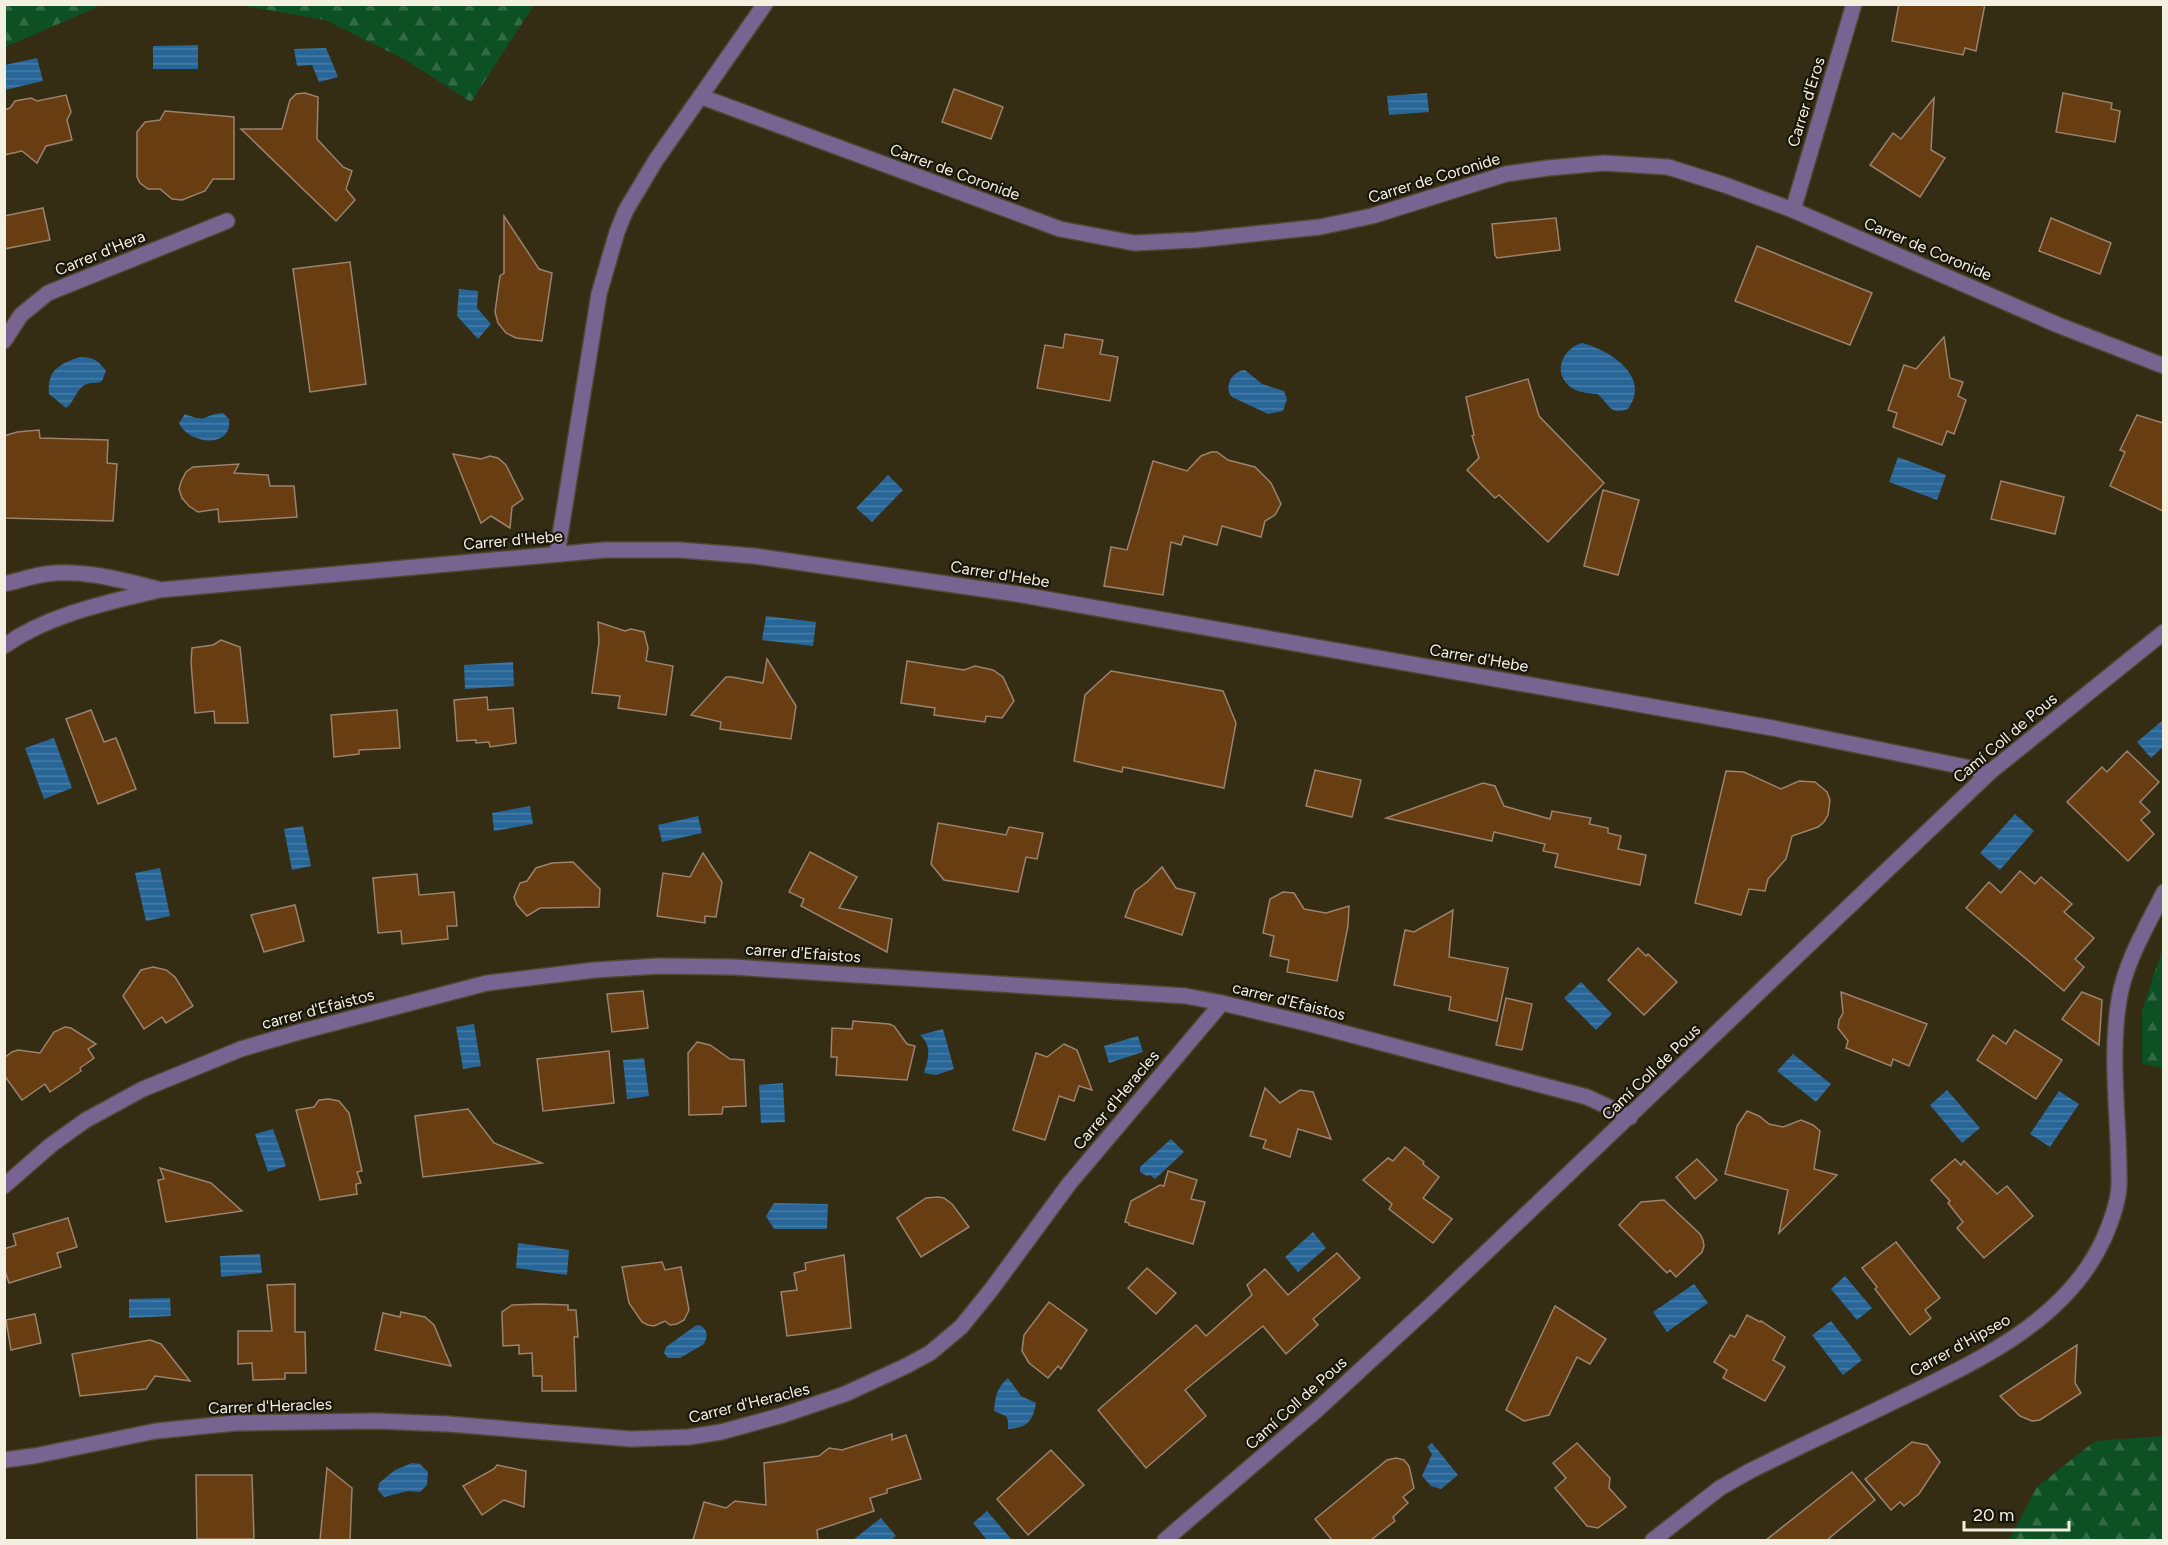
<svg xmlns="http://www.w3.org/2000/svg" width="2168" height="1545" font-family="Figtree,sans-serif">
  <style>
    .forest { fill: url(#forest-firs) }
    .water { fill: url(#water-rules) }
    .building { fill: #683d11; stroke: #9a826e; stroke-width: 1.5 }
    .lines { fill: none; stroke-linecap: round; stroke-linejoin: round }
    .street-casing { stroke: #4f4831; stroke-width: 18 }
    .street { stroke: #786491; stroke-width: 15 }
    .labels { text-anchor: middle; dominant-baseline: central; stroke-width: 4.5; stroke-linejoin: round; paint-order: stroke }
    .street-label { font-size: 16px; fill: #f4f0e1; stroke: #19160b }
  </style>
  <defs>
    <pattern id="forest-firs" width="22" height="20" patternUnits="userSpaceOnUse" patternTransform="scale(1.5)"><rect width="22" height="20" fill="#0d5024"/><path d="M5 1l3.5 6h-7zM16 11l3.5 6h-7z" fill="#316a44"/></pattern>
    <pattern id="water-rules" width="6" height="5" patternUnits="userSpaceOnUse" patternTransform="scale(1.5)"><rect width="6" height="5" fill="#286698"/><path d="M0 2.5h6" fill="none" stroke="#487ca6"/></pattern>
  </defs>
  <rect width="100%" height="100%" fill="#342d14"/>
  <g class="forest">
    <path d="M5 4H102V5L5 47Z"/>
    <path d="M240 5H534L471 102 404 59 325 20Z"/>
    <path d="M2163 947V1068L2142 1064V1011Z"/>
    <path d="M2163 1436V1540H1999L2010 1538 2037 1487 2095 1441Z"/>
  </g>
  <g class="water">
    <path d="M198 45V69H153V46Z"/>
    <path d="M326 48 338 77 319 82 312 65 297 66 294 49Z"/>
    <path d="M37 58 43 81 5 90V65Z"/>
    <path d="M1427 93 1429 112 1389 115 1387 96Z"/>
    <path d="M459 289 478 291 477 308 491 324 478 339 457 316Z"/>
    <path d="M1582 343C1610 350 1652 377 1628 409 1608 416 1609 402 1597 394 1588 393 1580 393 1572 388 1552 375 1561 349 1582 343Z"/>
    <path d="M80 357C93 357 98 360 106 371L102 381C97 384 92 382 87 384 76 388 75 402 66 408L49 394C47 370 59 364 80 357Z"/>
    <path d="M1245 370 1262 384 1284 391 1287 399 1283 411 1268 414 1232 397C1223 387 1232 371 1245 370Z"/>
    <path d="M223 413 229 419C233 449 189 445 179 423L185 414C209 424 203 414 223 413Z"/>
    <path d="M1898 457 1946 475 1937 500 1889 482Z"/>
    <path d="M888 475 903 490 872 522 856 508Z"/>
    <path d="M766 616 816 622 813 646 762 640Z"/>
    <path d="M513 662 514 686 465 689 464 665Z"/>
    <path d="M2163 720V747L2151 758 2137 742Z"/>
    <path d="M54 738 72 788 44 799 25 748Z"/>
    <path d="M530 806 533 824 494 831 492 813Z"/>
    <path d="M2015 814 2034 831 2000 870 1980 853Z"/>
    <path d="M698 816 702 833 662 842 658 825Z"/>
    <path d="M303 826 311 866 292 870 284 829Z"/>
    <path d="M160 868 170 916 146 921 135 873Z"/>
    <path d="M1581 982 1612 1014 1596 1030 1564 998Z"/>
    <path d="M474 1024 481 1066 463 1069 456 1027Z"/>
    <path d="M943 1029 954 1069 936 1075 924 1073C928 1059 933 1047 920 1035Z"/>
    <path d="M1138 1036 1143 1052 1109 1063 1104 1046Z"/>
    <path d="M1793 1054 1831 1084 1816 1102 1777 1071Z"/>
    <path d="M644 1058 649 1096 627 1099 623 1060Z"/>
    <path d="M783 1083 785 1122 761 1123 759 1085Z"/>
    <path d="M1947 1090 1980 1128 1962 1143 1930 1105Z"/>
    <path d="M2059 1091 2079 1104 2050 1147 2030 1134Z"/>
    <path d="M273 1129 286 1166 268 1172 255 1134Z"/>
    <path d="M1171 1139 1184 1152 1155 1179 1150 1175 1147 1176 1140 1172V1167Z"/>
    <path d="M774 1203 828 1204 827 1229H774L766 1216Z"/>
    <path d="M1313 1232 1326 1248 1298 1272 1285 1257Z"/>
    <path d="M518 1243 569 1250 567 1275 516 1268Z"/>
    <path d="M260 1254 262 1273 221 1277 220 1256Z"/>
    <path d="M1845 1276 1872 1308 1857 1320 1831 1289Z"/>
    <path d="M1694 1284 1708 1303 1667 1332 1653 1312Z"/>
    <path d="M170 1298 171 1316 129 1318V1299Z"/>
    <path d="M1831 1321 1862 1360 1843 1375 1812 1335Z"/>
    <path d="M700 1325C708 1330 708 1336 704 1344L680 1358H668L664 1353 666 1347 695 1326Z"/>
    <path d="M1008 1378 1021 1396 1036 1403C1033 1422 1026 1428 1008 1429V1421L1006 1416 994 1411C995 1397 997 1387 1008 1378Z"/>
    <path d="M1432 1443 1458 1475 1441 1489 1431 1486 1422 1476 1432 1454 1427 1447Z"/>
    <path d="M412 1463 420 1464 428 1472 427 1485 420 1492 408 1491 384 1497 378 1490 379 1483 395 1470Z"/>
    <path d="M987 1511 1012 1540H987L973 1523Z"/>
    <path d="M881 1518 896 1536 891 1540H853Z"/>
  </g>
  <g class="building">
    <path d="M1899 4H1985L1976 51 1965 48 1963 55 1892 41Z"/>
    <path d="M954 89 1003 107 991 139 942 122Z"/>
    <path d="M305 93 318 97 317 139 343 167 352 171 346 189 355 200 336 221 241 129H282L290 100 296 94Z"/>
    <path d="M2063 93 2112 103 2111 109 2120 111 2115 142 2056 132Z"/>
    <path d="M66 95 71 112 67 120 72 140 46 146 37 163 22 151 4 155V110L10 108 15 101 31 98 37 101Z"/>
    <path d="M1934 98 1931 150 1945 158 1920 197 1870 165 1893 133 1901 139Z"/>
    <path d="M165 111 234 117V179H213L205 191 182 200 172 199 160 189H148L140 183 137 177V132L145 122 160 120Z"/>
    <path d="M43 208 50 240 4 249V216Z"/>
    <path d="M504 216 539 269 552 273 542 341 516 338 506 333 498 323 495 312 500 276 504 273Z"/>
    <path d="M1556 218 1560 250 1497 258 1495 255 1492 224Z"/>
    <path d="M2051 218 2111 243 2100 274 2039 251Z"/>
    <path d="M1757 246 1872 293 1850 345 1735 301Z"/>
    <path d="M350 262 366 384 310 392 293 269Z"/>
    <path d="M1065 334 1103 340 1100 354 1118 357 1110 401 1037 388 1045 345 1063 348Z"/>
    <path d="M1944 337 1950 378 1963 382 1958 396 1966 400 1954 434 1947 431 1942 445 1893 427 1897 413 1888 410 1904 365 1916 369Z"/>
    <path d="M1528 379 1539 416 1604 483 1548 542 1499 495 1495 498 1467 470 1479 458 1472 436 1474 435 1466 397Z"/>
    <path d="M2137 415 2163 423V511L2110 486 2125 452 2120 450Z"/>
    <path d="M39 430 40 438 108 440 107 463 117 464 113 521 4 518V436L17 432Z"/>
    <path d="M1211 452H1217L1228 460 1255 467 1271 483 1281 504 1275 515 1265 521 1261 537 1222 526 1217 545 1184 536 1181 545 1171 542 1163 595 1104 586 1111 547 1127 550 1153 461 1187 471 1201 456Z"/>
    <path d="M453 454 481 459 490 456 498 458 506 465 523 499 512 507 510 528 491 516 481 523Z"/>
    <path d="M239 464 234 473 268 475 270 486H294L297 517 219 522 218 509 198 512 189 506 182 498 179 489 181 482 186 472 193 467Z"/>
    <path d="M2001 481 2064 497 2055 534 1991 519Z"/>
    <path d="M1603 490 1639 500 1618 575 1584 566Z"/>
    <path d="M598 622 625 631 631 629 644 632 648 648 646 661 673 666 666 715 618 708 620 696 592 693 599 642Z"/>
    <path d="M221 640 240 647 248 723H215L214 711 195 713 191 662 192 648 213 645Z"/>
    <path d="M767 659 796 706 791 739 720 729 721 722 691 715 726 677H732L763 683Z"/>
    <path d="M907 661 964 670 975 666 993 670 1003 677 1014 701 1002 718 986 716 985 722 934 715 935 708 901 703Z"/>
    <path d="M1111 671 1223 691 1236 723 1224 788 1123 767 1122 772 1074 761 1085 695Z"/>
    <path d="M487 697 488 710 513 708 516 743 490 747 489 742 476 743V740L457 741 454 700Z"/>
    <path d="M91 710 104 742 116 738 136 789 98 804 66 719Z"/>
    <path d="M397 710 400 748 359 750V754L334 757 331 715Z"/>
    <path d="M2127 751 2159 782 2140 802 2150 812 2141 820 2154 834 2128 861 2067 802 2102 767 2107 772Z"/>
    <path d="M1315 770 1361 780 1352 817 1306 806Z"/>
    <path d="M1726 771 1744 772 1781 789 1799 781 1815 782 1827 792 1830 800 1828 815 1824 822 1818 827 1792 836 1786 859 1768 879 1765 891 1749 889 1741 915 1695 903Z"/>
    <path d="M1483 783 1495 786 1504 806 1550 819 1552 811 1591 818 1589 824 1608 828V833L1621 836 1618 849 1646 855 1640 885 1555 867 1558 854 1543 851 1545 844 1494 832 1492 841 1386 818Z"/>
    <path d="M938 823 1006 835 1009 827 1043 833 1037 859 1026 857 1018 892 944 880 931 864Z"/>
    <path d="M810 852 857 877 839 908 892 919 887 952 801 906 804 899 789 892Z"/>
    <path d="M703 853 722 882 716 917 705 916V923L657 916 663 873 690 877Z"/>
    <path d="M573 862 600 889 599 907 540 908 527 916 517 905 514 897 520 883 527 881 536 868 552 863Z"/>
    <path d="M1162 867 1176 888 1195 893 1182 935 1125 917 1135 891 1147 882Z"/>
    <path d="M2020 871 2035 884 2041 877 2072 904 2064 912 2094 938 2075 959 2084 967 2064 991 1966 908 1989 882 2001 893Z"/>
    <path d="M417 874 419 895 454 892 457 926H447L448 939 402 944 401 931 378 933 373 878Z"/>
    <path d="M1283 892 1294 893 1304 909 1326 913 1349 906 1348 926 1337 981 1287 972 1289 960 1270 956 1274 936 1263 933 1270 899Z"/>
    <path d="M295 905 304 941 264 952 251 915Z"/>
    <path d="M1453 910 1449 957 1508 968 1497 1021 1449 1010 1451 997 1394 985 1405 930 1414 932Z"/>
    <path d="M1638 948 1646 956 1648 954 1677 982 1644 1015 1608 980Z"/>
    <path d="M153 967 166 970 175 977 193 1006 166 1023 162 1017 144 1029 123 996 141 970Z"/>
    <path d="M643 991 648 1028 612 1032 607 994Z"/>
    <path d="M1841 992 1927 1024 1909 1066 1893 1059 1891 1066 1846 1048 1848 1041 1838 1028 1839 1020 1843 1013Z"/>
    <path d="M2082 992 2102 1000 2099 1045 2062 1019Z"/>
    <path d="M1506 998 1532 1004 1522 1050 1496 1045Z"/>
    <path d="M853 1021 889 1024 894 1026 907 1044 915 1046 907 1080 836 1075 837 1057H831L832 1028 852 1029Z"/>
    <path d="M65 1027 71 1028 96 1044 88 1049 94 1058 80 1068 81 1071 50 1092 45 1084 22 1100 4 1075V1058L12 1052 18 1050 40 1053 54 1032Z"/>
    <path d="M2015 1030 2062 1060 2036 1099 1977 1060 1993 1035 2006 1044Z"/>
    <path d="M697 1042 710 1045 730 1059 744 1060 746 1106 723 1107 722 1114 689 1115 688 1053Z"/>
    <path d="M1064 1044 1077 1050 1092 1090 1079 1086 1074 1101 1059 1096 1045 1140 1013 1130 1036 1053 1047 1057Z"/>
    <path d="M609 1051 614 1103 543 1111 537 1059Z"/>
    <path d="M1265 1088 1280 1103 1300 1090 1313 1092 1331 1139 1298 1129 1290 1157 1263 1148 1266 1140 1250 1136Z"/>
    <path d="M329 1099 339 1101 349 1113 362 1171 357 1172 361 1183 356 1184 357 1194 320 1200 296 1110 314 1107 319 1100Z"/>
    <path d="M468 1109 494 1143 542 1163 423 1177 415 1116Z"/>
    <path d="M1747 1111 1759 1116 1769 1124 1783 1127 1801 1120 1813 1125 1820 1131 1814 1169 1837 1175 1779 1233 1788 1190 1725 1174 1737 1126Z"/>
    <path d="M1405 1147 1424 1162 1423 1164 1439 1177 1423 1198 1452 1219 1433 1243 1389 1209 1392 1204 1363 1180 1388 1158 1393 1161Z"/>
    <path d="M1697 1159 1717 1180 1695 1199 1676 1177Z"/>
    <path d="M1955 1159 1961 1165 1964 1161 1997 1194 2007 1186 2033 1216 1984 1258 1957 1228 1963 1222 1948 1203 1950 1201 1931 1180Z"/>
    <path d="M160 1168 211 1183 242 1211 166 1222 158 1180 164 1179Z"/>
    <path d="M1168 1171 1197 1180 1191 1199 1205 1202 1193 1244 1129 1225V1223L1125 1222 1131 1201 1160 1185 1164 1186Z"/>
    <path d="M938 1197 944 1198 952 1204 969 1227 921 1257 897 1218 926 1198Z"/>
    <path d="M1664 1200 1700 1234 1703 1240 1704 1246 1702 1252 1676 1277 1670 1270 1667 1273 1619 1225 1641 1202Z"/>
    <path d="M68 1218 77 1247 57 1253 61 1267 9 1283 4 1268V1249L16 1245 13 1234Z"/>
    <path d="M1896 1242 1940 1298 1925 1310 1931 1318 1910 1335 1875 1289 1877 1287 1862 1268Z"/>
    <path d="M1337 1253 1360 1278 1313 1319 1318 1325 1286 1354 1263 1326 1185 1390 1206 1416 1146 1468 1098 1410 1196 1325 1206 1336 1252 1295 1247 1285 1265 1269 1288 1295Z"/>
    <path d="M844 1255 851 1328 787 1336 781 1292 797 1290 794 1273 806 1270 805 1263Z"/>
    <path d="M662 1262 665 1270 681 1267 689 1310 684 1320 677 1324 670 1325 665 1321 654 1326 648 1325 642 1322 629 1303 622 1267Z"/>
    <path d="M1147 1268 1176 1293 1156 1314 1128 1288Z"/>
    <path d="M295 1284V1332H305L306 1373H285V1379L253 1380 252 1363 238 1364V1331H272L267 1285Z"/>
    <path d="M1049 1302 1087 1330 1061 1369 1058 1366 1048 1378 1029 1363 1022 1351 1024 1335Z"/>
    <path d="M539 1304 568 1305V1310H576L578 1337H574L576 1391H542V1376H533L532 1353 519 1354V1345L503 1346 502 1312 512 1305Z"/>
    <path d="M1555 1306 1606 1339 1590 1364 1577 1357 1549 1415 1524 1421 1506 1410Z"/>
    <path d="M401 1312 425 1317 434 1325 451 1366 375 1350 383 1313 400 1317Z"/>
    <path d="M35 1314 41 1343 11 1350 6 1320Z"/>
    <path d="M1747 1315 1760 1322 1761 1321 1785 1337 1773 1360 1785 1367 1765 1401 1723 1378 1727 1370 1714 1362 1730 1335 1735 1337Z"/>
    <path d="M150 1340 161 1344 190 1381 155 1376 146 1389 80 1396 72 1354Z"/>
    <path d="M2077 1345 2075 1383 2081 1393 2040 1420 2032 1421 2020 1416 2000 1396Z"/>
    <path d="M892 1434V1440L906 1435 921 1479 887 1489V1493L870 1498 874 1511 817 1530 818 1540H693L704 1502 726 1508 735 1501 766 1505 764 1463 819 1456 829 1448 842 1450Z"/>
    <path d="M1912 1442 1927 1445 1940 1462 1919 1494 1904 1506 1900 1502 1891 1510 1865 1479Z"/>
    <path d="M1577 1443 1610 1478 1609 1488 1626 1507 1598 1528 1587 1526 1555 1488 1566 1478 1553 1463Z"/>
    <path d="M1051 1450 1084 1485 1028 1535 997 1499Z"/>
    <path d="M1396 1458 1404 1460 1409 1466 1414 1488 1403 1497 1408 1503 1393 1517 1395 1521 1371 1540H1332L1315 1519 1387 1460Z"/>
    <path d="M497 1465 526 1471 524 1507 504 1500 482 1515 463 1486 494 1469Z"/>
    <path d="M327 1468 352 1488 350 1540H320Z"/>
    <path d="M1852 1472 1875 1500 1827 1540H1766Z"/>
    <path d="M196 1475H252L254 1539H197Z"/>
  </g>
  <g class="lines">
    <defs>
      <g id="street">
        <path d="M702 97 1060 229 1134 243 1196 240 1320 227 1372 216 1506 174 1548 168 1604 163 1668 167 1725 185 1793 210 2058 325 2164 366"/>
        <path d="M1793 210 1854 4"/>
        <path d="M4 341 21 315 48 293 227 221"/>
        <path d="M557 554 599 294 617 232 626 210 656 160 765 4"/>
        <path d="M4 584C18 581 32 576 46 574 84 569 121 580 158 589"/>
        <path d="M4 646C49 614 107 603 159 590L605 550H680L754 556 1017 594 1778 729 1990 772"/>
        <path d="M4 1186 51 1145 86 1120 143 1089 241 1049 299 1032 487 983 595 970 659 966 732 967 1186 996 1222 1003 1310 1024 1587 1097 1630 1117"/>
        <path d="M4 1460 34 1456 156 1431 236 1423 377 1421 448 1424 631 1439 689 1437 721 1432 783 1415 845 1394 906 1366 930 1353 961 1327 991 1290 1069 1184 1222 1003"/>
        <path d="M1165 1540 1318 1409 1431 1305 1990 772 2164 632"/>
        <path d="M1653 1540 1720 1488 1748 1472C1796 1448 1846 1425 1895 1401 1973 1363 2066 1323 2104 1238 2111 1222 2118 1203 2119 1186 2120 1124 2109 1061 2119 1000 2125 962 2147 926 2164 892"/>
      </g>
    </defs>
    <use href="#street" class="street-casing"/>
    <use href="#street" class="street"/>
  </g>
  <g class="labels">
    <g class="street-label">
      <text transform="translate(1806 102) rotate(-73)">Carrer d'Eros</text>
      <text transform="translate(955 172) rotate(20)">Carrer de Coronide</text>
      <text transform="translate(1434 178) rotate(-17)">Carrer de Coronide</text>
      <text transform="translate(1928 249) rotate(23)">Carrer de Coronide</text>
      <text transform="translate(100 253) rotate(-22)">Carrer d'Hera</text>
      <text transform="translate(513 540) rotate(-5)">Carrer d'Hebe</text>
      <text transform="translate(1000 574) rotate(9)">Carrer d'Hebe</text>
      <text transform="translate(1479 658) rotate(10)">Carrer d'Hebe</text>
      <text transform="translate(2005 738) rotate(-40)">Camí Coll de Pous</text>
      <text transform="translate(803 953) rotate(4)">carrer d'Efaistos</text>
      <text transform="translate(1289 1001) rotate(14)">carrer d'Efaistos</text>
      <text transform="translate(318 1009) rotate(-15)">carrer d'Efaistos</text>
      <text transform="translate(1651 1072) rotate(-44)">Camí Coll de Pous</text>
      <text transform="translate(1116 1100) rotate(-50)">Carrer d'Heracles</text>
      <text transform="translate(1960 1345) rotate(-29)">Carrer d'Hipseo</text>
      <text transform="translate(749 1403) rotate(-14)">Carrer d'Heracles</text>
      <text transform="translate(1296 1403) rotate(-42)">Camí Coll de Pous</text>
      <text transform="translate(270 1406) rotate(-2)">Carrer d'Heracles</text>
    </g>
  </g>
  <rect width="2168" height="1545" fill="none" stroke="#f4f0e1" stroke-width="12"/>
  <path d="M1964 1521v9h105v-9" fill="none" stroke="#f4f0e1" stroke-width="3"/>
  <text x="1973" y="1521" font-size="18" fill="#f4f0e1" stroke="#19160b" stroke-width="4.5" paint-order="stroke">20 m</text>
</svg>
